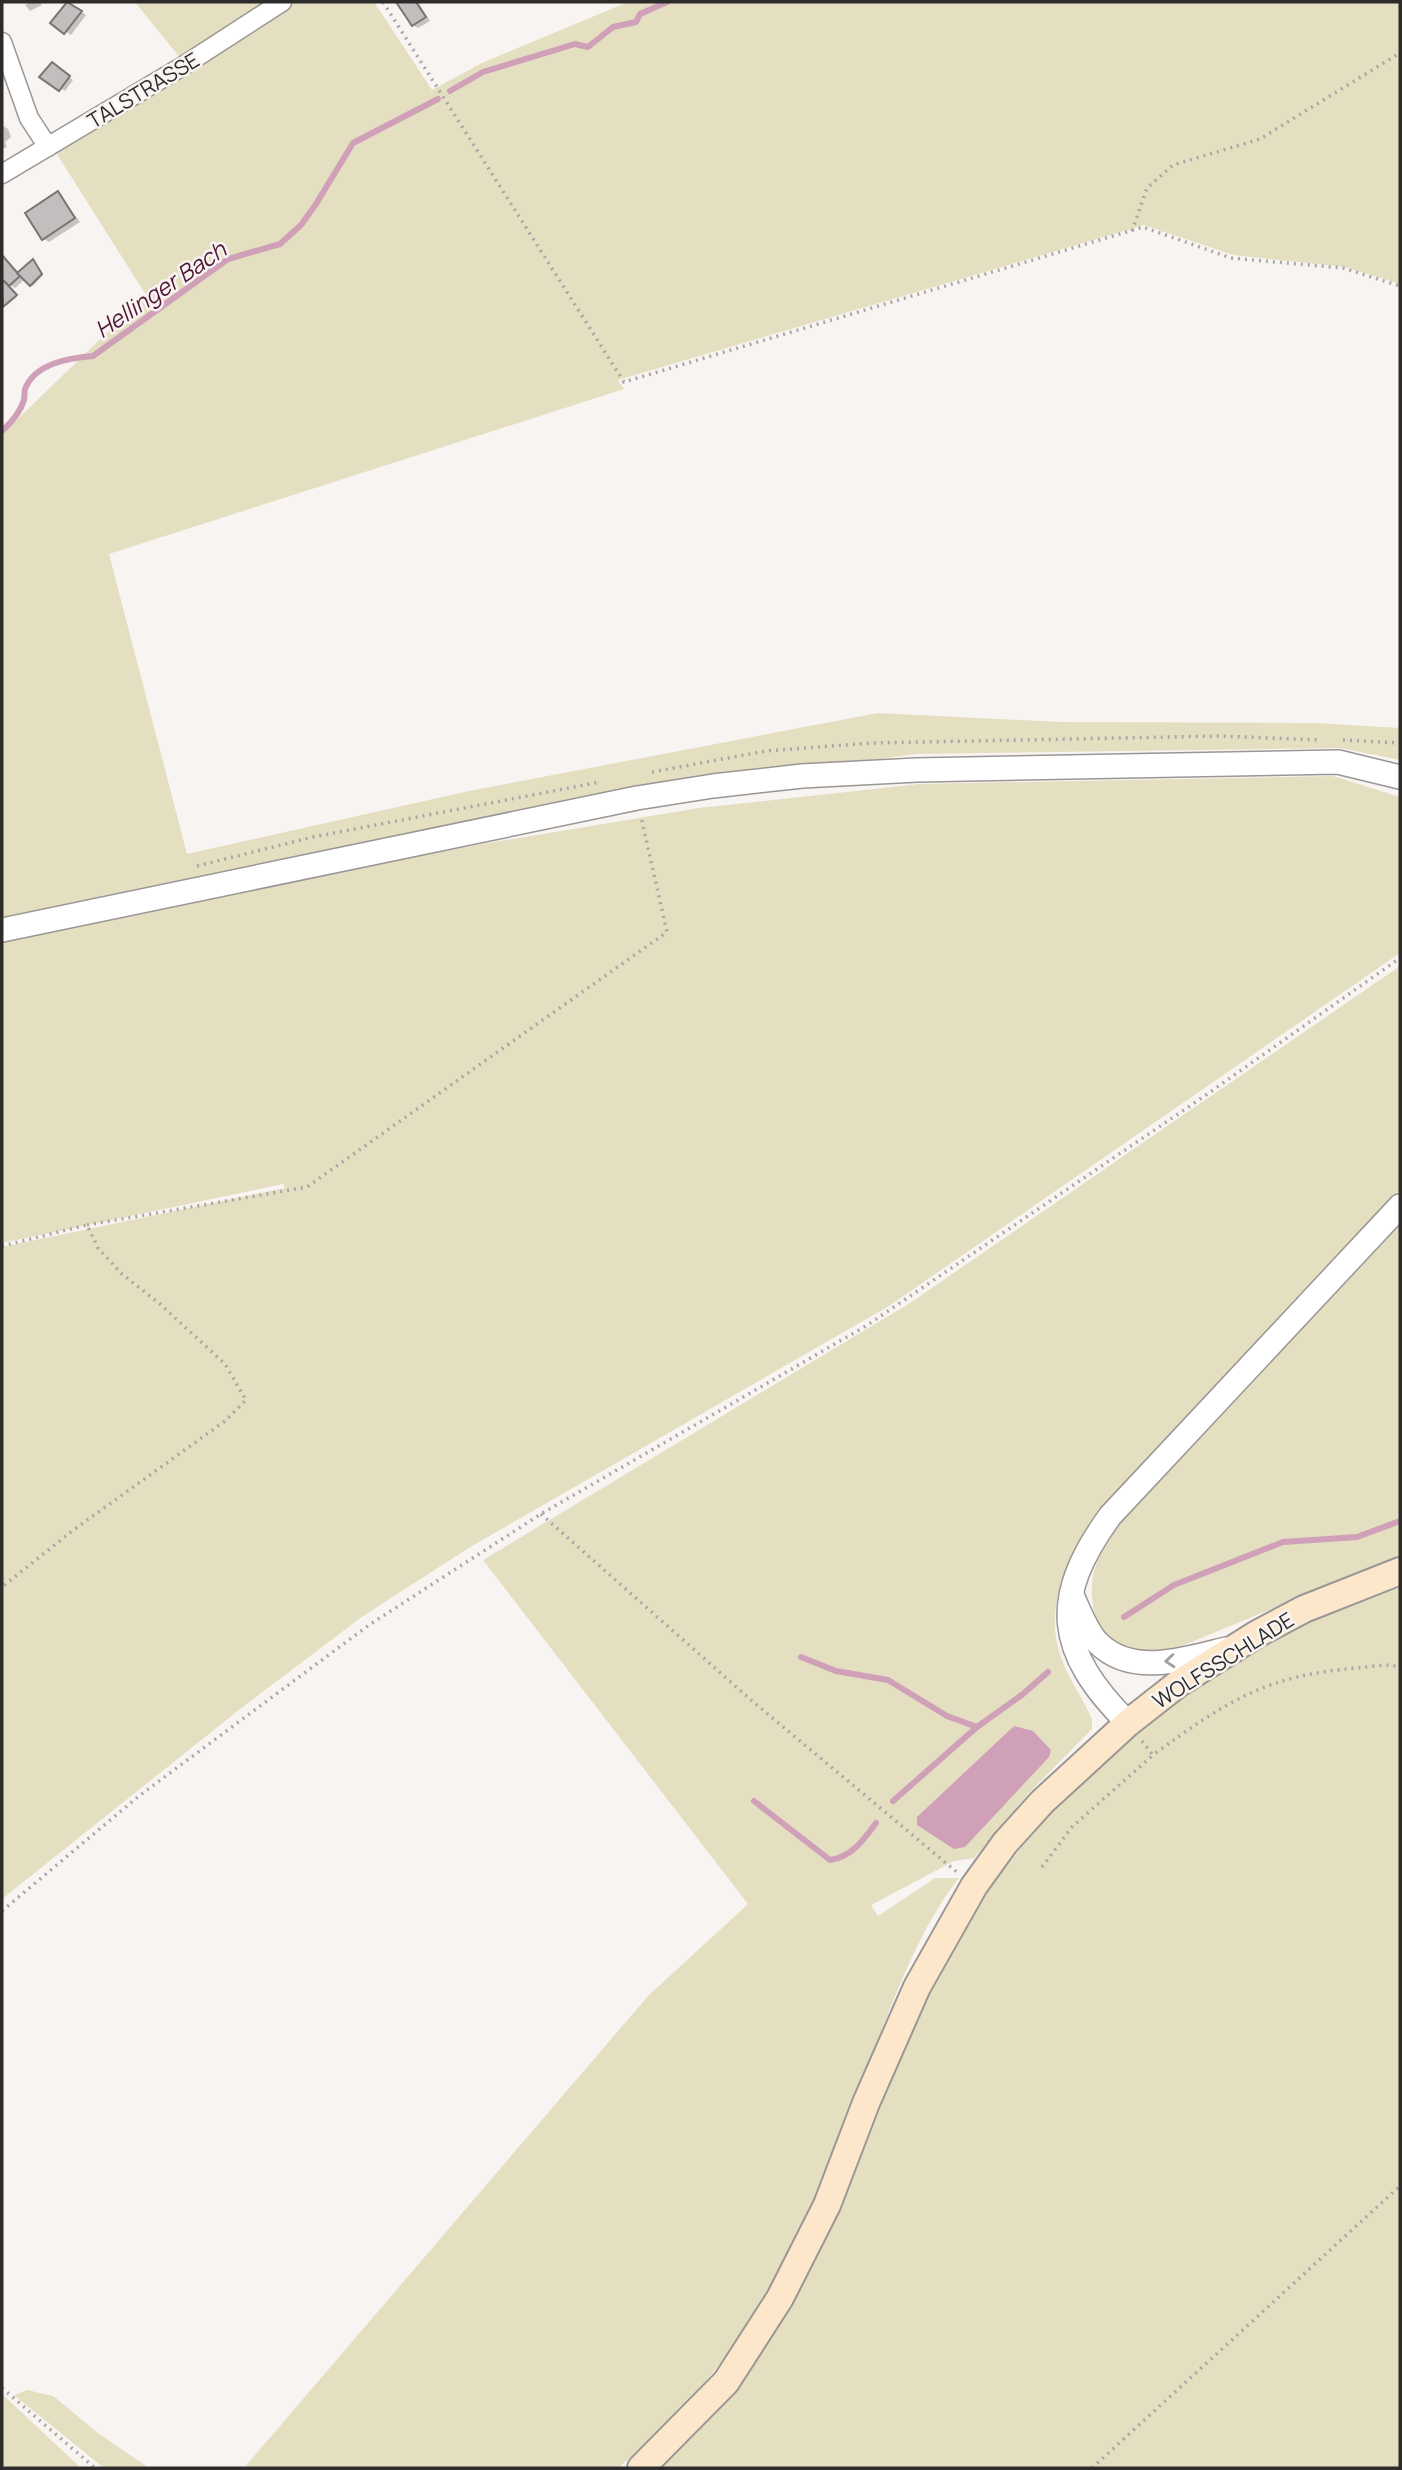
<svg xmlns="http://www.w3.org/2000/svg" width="1402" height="2470" font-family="Manrope,sans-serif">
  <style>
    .green { fill: #e4dfc1 }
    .water { fill: #cfa0b7 }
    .shadow { fill: #0003 }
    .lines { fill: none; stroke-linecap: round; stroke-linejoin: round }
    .stream { stroke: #cfa0b7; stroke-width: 6 }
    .building { fill: #c2bebe; stroke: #797575; stroke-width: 2 }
    .minor-casing { stroke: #9a9694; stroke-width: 21 }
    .tertiary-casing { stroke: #9a9694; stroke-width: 26 }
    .secondary-casing { stroke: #9a9694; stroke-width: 30 }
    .path { stroke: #a9a6a5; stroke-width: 3.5; stroke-dasharray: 2 5; stroke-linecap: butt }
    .minor { stroke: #fff; stroke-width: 18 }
    .tertiary { stroke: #fff; stroke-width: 23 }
    .secondary { stroke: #fce7ca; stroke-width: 26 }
    .oneway { stroke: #a0a0a0 }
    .labels { text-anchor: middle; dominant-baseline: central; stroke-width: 5; stroke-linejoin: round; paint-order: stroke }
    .street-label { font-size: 21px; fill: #2d2c2b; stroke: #f8f4f2 }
    .water-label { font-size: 23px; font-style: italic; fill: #501738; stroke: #f8f4f2 }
  </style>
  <rect width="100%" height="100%" fill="#f8f4f2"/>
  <g class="green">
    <path d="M135 2H263L181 59Z"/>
    <path d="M296 2H374L432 90 484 62 628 2H1400V284L1345 267 1233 255 1144 225 618 380 624 389 109 554 187 854 469 791 878 713 1060 722 1316 723 1400 728V760L1340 748 917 754 706 782 2 920V434L146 295 53 148 190 69Z"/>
    <path d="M1333 776 1400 797V953L889 1306 472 1546 363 1616 244 1706 2 1899V1247L285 1188 283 1184 2 1243V936L482 844 699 808 919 784Z"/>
    <path d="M1400 966V1190L1094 1518C1069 1554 1045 1605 1059 1651 1066 1676 1082 1696 1092 1719V1729L1028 1794 974 1858 954 1861 871 1905 878 1916 935 1878H959C918 1929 891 2007 867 2068 837 2144 809 2221 770 2292 736 2353 671 2424 618 2468H244L648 1996 748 1904 483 1560 910 1303Z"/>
    <path d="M1400 1221V1556L1165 1653C1151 1654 1130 1654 1118 1647 1091 1631 1086 1586 1098 1560 1119 1514 1169 1469 1203 1432 1269 1362 1335 1292 1400 1221Z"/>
    <path d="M1400 1581V2468H656L690 2436C752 2326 816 2216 876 2105 907 2047 928 1986 963 1930 1030 1820 1130 1725 1239 1658 1290 1627 1346 1605 1400 1581Z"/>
    <path d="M27 2390 53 2396 98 2433 149 2468H104L14 2395Z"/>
    <path d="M2 2394 81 2468H2Z"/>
  </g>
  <path class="water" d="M1014 1726 1033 1731 1051 1750 1049 1757 965 1847 954 1849 917 1825V1817Z"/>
  <g class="shadow">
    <path d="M31 2H40L42 5 30 11 25 5Z"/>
    <path d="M69 2 86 15 71 35 53 22Z"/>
    <path d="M398 2H418L430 21 418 28 413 25Z"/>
    <path d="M57 68 73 80 65 91 42 77Z"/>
    <path d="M2 125 8 129 11 137 5 142 7 147 2 149Z"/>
    <path d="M58 193 80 222 49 242 44 239Z"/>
    <path d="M2 255 19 273 35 262 43 275 33 286 25 279 15 288 5 282 17 297 6 306 2 302Z"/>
  </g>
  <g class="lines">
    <g class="stream">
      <path d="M450 91 483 72 575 44 588 47 613 27 636 22 640 14 667 2"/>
      <path d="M2 431C12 422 20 413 24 400 25 396 24 392 25 389 35 363 70 358 93 356L228 259 280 244 301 225 316 204 353 143 438 99"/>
      <path d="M1124 1617 1174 1585 1283 1542 1357 1537 1400 1521"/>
      <path d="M801 1657 836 1671 888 1680 947 1716 977 1727"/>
      <path d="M754 1801 830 1860C852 1857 864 1839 876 1823"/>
      <path d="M893 1801 977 1727 1023 1694 1048 1672"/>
    </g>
  </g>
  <g class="building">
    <path d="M67 2 82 11 64 34 50 23Z"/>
    <path d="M396 2H416L426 17 412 26Z"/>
    <path d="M52 62 70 76 59 91 39 77Z"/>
    <path d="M58 191 75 218 42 240 25 213Z"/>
    <path d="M2 255 20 276 9 286 4 281 2 283Z"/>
    <path d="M33 259 42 274 30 286 17 273Z"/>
    <path d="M4 281 17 295 3 307 2 283Z"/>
  </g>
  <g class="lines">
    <defs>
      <g id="minor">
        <path d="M2 42 29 118 48 147"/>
        <path d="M2 174 183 66 282 2"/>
      </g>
      <g id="tertiary">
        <path d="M2 930 637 798 713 786 802 776 917 770 1338 762 1400 777"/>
        <path d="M1072 1595C1079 1610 1086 1631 1098 1643 1132 1677 1186 1659 1226 1649"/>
        <path d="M1128 1723C1056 1651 1050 1599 1110 1516L1400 1206"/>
      </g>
      <path id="secondary" d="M641 2468 726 2382 780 2298 827 2205 866 2103 917 1987 974 1886 1005 1843 1042 1802 1128 1723 1179 1683 1257 1634 1304 1609 1400 1571"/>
    </defs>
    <use href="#minor" class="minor-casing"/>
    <use href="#tertiary" class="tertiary-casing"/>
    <use href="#secondary" class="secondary-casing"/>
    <g class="path">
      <path d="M383 2 624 382 1143 227 1231 258 1343 268 1400 286"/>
      <path d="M1132 231 1147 188 1173 165 1260 139 1400 53"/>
      <path d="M1343 740 1400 743"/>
      <path d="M652 772 766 751 871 743 1219 736 1321 740"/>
      <path d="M197 866 313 837 600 782"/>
      <path d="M87 1225 307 1187 667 932 641 817"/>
      <path d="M2 1246 87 1225 98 1248 122 1274 160 1304 225 1364 246 1400 225 1421 72 1531 2 1587"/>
      <path d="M541 1514 751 1700 958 1873"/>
      <path d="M1142 1741 1153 1755C1226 1702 1265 1675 1358 1668 1371 1667 1387 1663 1400 1667"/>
      <path d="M1042 1867 1072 1827 1153 1755"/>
      <path d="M2 1911 139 1796 369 1625 541 1514 866 1326 1206 1095 1400 958"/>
      <path d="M2 2388 95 2468"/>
      <path d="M1092 2468 1400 2186"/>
    </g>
    <use href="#minor" class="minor"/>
    <use href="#tertiary" class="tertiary"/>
    <use href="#secondary" class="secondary"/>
  </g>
  <defs><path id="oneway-chevron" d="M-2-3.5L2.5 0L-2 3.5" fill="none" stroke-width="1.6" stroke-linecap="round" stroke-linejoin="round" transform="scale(1.75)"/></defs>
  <use class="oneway" href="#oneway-chevron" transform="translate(1170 1661) rotate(175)"/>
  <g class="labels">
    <g class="street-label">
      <text transform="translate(143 90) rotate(-31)">TALSTRASSE</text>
      <text transform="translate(1223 1660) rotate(-32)">WOLFSSCHLADE</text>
    </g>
    <g class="water-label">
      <text transform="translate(160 289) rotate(-34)">Hellinger Bach</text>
    </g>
  </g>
  <rect width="1402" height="2470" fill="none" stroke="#2d2c2b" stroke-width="7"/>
</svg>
